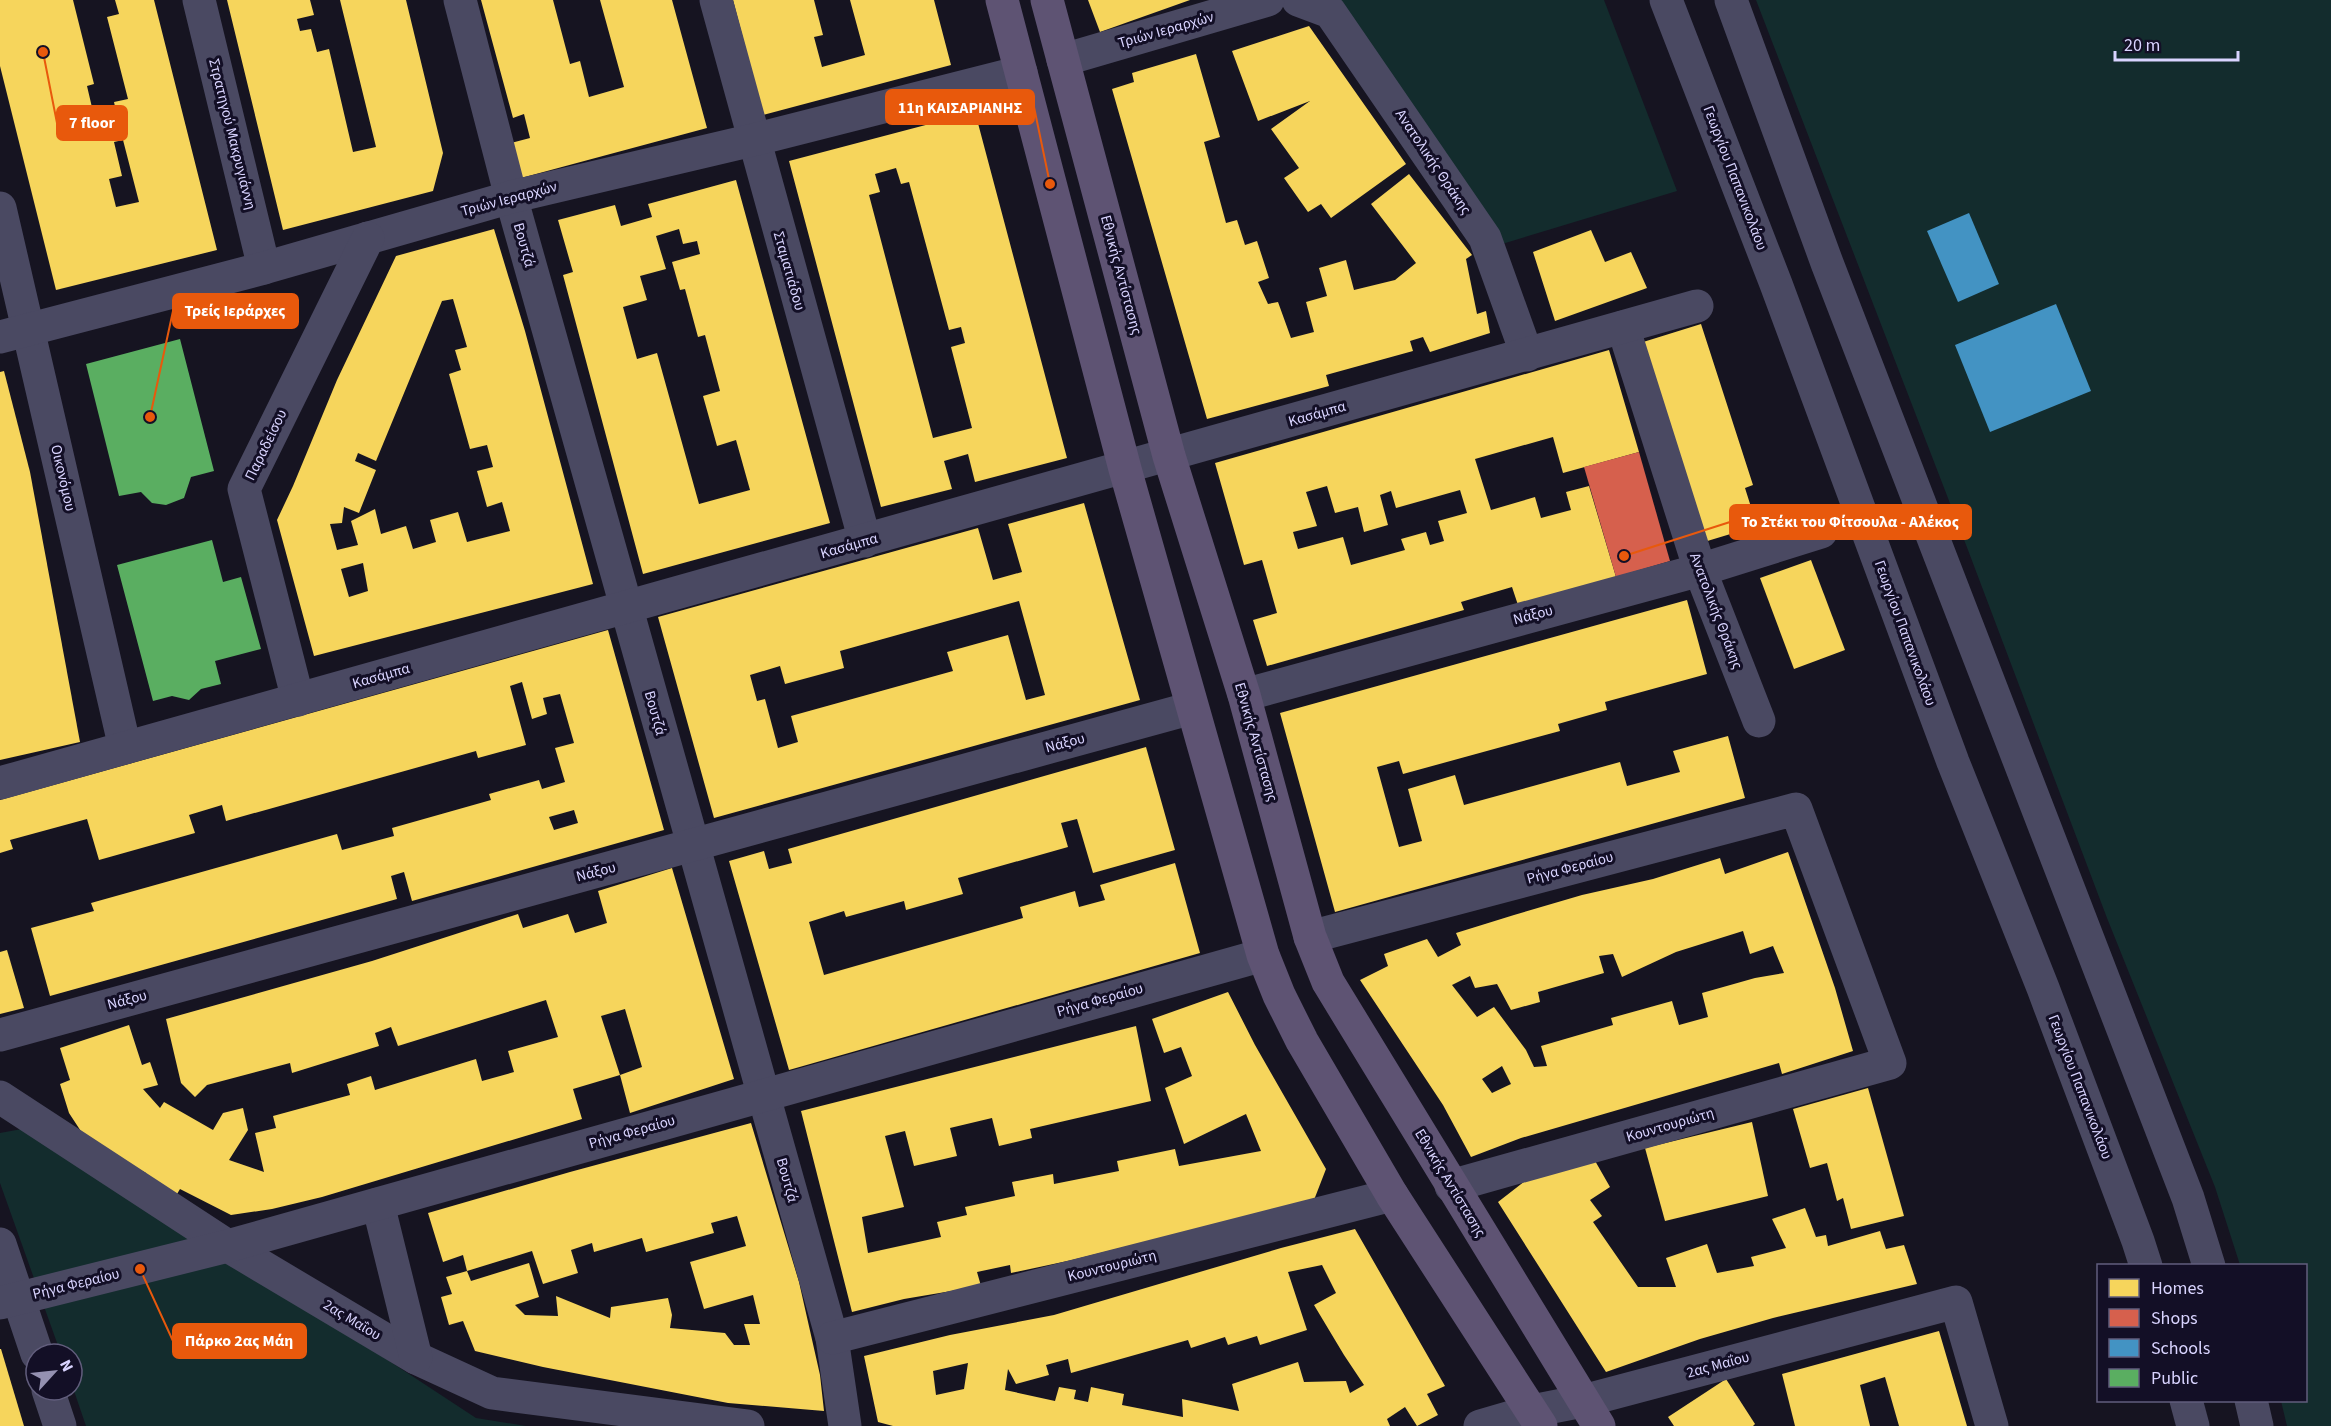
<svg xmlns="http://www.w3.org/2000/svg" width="2331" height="1426" font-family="'Source Sans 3',sans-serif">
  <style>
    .green { fill: #132c2d }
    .homes { fill: #f6d55c; fill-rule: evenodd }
    .shops { fill: #d6604d }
    .schools { fill: #4393c3 }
    .public { fill: #5aae61 }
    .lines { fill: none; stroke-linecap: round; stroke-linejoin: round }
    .minor { stroke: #4a4962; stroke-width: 33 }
    .major { stroke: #5e5373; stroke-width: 33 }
    .labels { text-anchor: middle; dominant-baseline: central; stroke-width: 6; stroke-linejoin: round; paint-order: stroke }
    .street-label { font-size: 15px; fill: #d9d4ff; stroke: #130f26 }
    .leader { fill: none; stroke: #e8590c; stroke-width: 2 }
    .callout-dot { fill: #e8590c; stroke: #130f26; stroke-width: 2 }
    .callout { fill: #e8590c; stroke: #e8590c; stroke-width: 2 }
    .callout-label { font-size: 16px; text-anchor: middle; font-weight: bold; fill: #fff }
  </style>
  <rect width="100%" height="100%" fill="#161421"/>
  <g class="green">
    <path d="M1330 0H1604L1677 191 1502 244Z"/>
    <path d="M1756 0H2331V1426H2287L2281 1401 2306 1400V1266L2240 1265 2215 1187 2107 918 1968 550Z"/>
    <path d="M33 1127 476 1418 526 1426H86L72 1385V1354H61L0 1183V1133Z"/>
  </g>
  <g class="homes">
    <path d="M0 0H73L94 84 87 86 94 116 116 111 114 102 128 99 107 17 119 14 115 0H154L217 250 56 290 0 66ZM123 140 139 202 116 207 109 179 122 176 114 142Z"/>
    <path d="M227 0H310L314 15 297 19 300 31 311 29 317 52 329 49 353 152 376 147 340 0H406L443 153 433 191 283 230Z"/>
    <path d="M481 0H553L570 64 580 61 589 97 624 87 600 0H672L707 128 521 178 511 143 530 138 524 114 513 118Z"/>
    <path d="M733 0H814L823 35 814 37 822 67 865 55 850 0H934L951 65 763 115Z"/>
    <path d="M1088 0H1190L1100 32Z"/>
    <path d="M1309 26 1406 164 1331 218 1321 204 1308 212 1284 178 1299 168 1271 129 1310 101 1258 121 1232 51Z"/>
    <path d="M1196 54 1220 137 1204 142 1226 223 1237 220 1245 245 1257 241 1269 278 1258 282 1268 304 1278 302 1291 338 1314 332 1306 302 1327 296 1319 268 1346 260 1354 290 1395 280 1416 263 1371 204 1409 174 1472 255 1466 259 1477 314 1486 311 1490 333 1430 352 1423 337 1410 341 1413 351 1326 375 1329 386 1207 419 1112 89 1134 82 1132 73Z"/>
    <path d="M975 112 1067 458 975 482 968 454 944 461 952 489 881 507 789 161ZM896 168 901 184 909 182 949 330 961 327 965 343 951 347 972 428 933 438 869 195 880 192 875 174Z"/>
    <path d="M736 180 830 523 643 574 563 275 573 272 558 220 615 205 621 226 652 217 648 204ZM679 229 683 244 697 241 700 254 672 262 680 290 685 289 698 337 705 335 720 391 703 396 717 446 736 440 750 490 699 504 657 353 637 359 623 307 647 300 640 276 666 269 656 236Z"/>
    <path d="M494 229 525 331 593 584 314 656 277 520 293 486 337 380 396 256ZM453 299 467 347 455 350 461 370 449 374 470 449 487 445 493 467 477 471 487 507 502 502 510 531 467 542 458 512 430 520 436 542 413 549 406 526 381 534 375 509 351 521 358 545 337 550 330 524 342 523 344 507 359 513 376 470 355 461 358 453 376 461 442 301ZM363 563 368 591 349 597 341 569Z"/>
    <path d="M1591 230 1605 262 1631 252 1647 288 1555 321 1533 252Z"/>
    <path d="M1701 324 1753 485 1745 488 1757 526 1704 542 1640 343Z"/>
    <path d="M1609 350 1639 452 1563 473 1553 437 1475 459 1491 510 1535 497 1541 518 1571 510 1566 492 1589 486 1616 577 1518 605 1512 587 1461 602 1464 610 1267 666 1253 620 1277 613 1262 560 1244 565 1215 463ZM1327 486 1335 513 1358 507 1364 532 1388 525 1380 495 1391 491 1396 508 1460 490 1467 513 1438 521 1444 541 1430 545 1426 532 1401 539 1405 550 1351 565 1343 537 1298 549 1293 532 1317 526 1306 492Z"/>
    <path d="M4 371 30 472 80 742 0 760V372Z"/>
    <path d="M1084 503 1140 700 714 818 658 617 978 528 993 580 1022 572 1008 524ZM1019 601 1045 695 1026 700 1008 635 947 652 953 671 791 716 798 742 778 748 765 699 757 701 750 675 780 666 785 684 844 668 840 651Z"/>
    <path d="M1811 560 1845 650 1794 669 1760 578Z"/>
    <path d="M1687 600 1707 674 1605 702 1607 710 1558 724 1560 731 1403 774 1399 761 1377 767 1399 847 1422 841 1408 789 1455 775 1464 805 1620 762 1627 786 1680 772 1673 751 1728 736 1745 798 1335 912 1280 713Z"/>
    <path d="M608 630 664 830 412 901 404 872 391 876 397 899 50 996 31 928 94 911 91 903 337 834 342 850 394 836 392 828 491 800 489 794 539 780 542 789 565 782 555 748 574 743 560 694 543 698 547 714 532 719 522 682 510 686 526 745 478 758 476 751 226 821 222 805 189 815 195 833 99 860 87 819 10 840 13 849 0 853V800ZM574 810 578 823 554 830 549 817Z"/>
    <path d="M1146 747 1175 850 1093 873 1077 819 1061 823 1068 847 958 878 963 894 906 910 904 901 846 917 844 911 809 922 824 975 1023 918 1020 907 1075 891 1079 907 1105 900 1100 885 1175 863 1200 953 789 1070 729 861 764 851 769 869 792 863 788 849Z"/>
    <path d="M1788 852 1835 988 1853 1051 1782 1074 1779 1063 1521 1138 1471 1157 1443 1105 1360 980 1388 966 1384 954 1427 939 1438 957 1461 945 1456 933 1514 915 1582 895 1653 879 1720 858 1725 874ZM1743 931 1750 954 1773 946 1784 973 1755 978 1702 993 1708 1017 1679 1025 1672 1001 1611 1018 1613 1025 1541 1046 1547 1066 1534 1067 1526 1050 1494 1007 1477 1017 1452 985 1470 976 1475 988 1497 984 1511 1010 1540 1002 1538 992 1604 973 1599 956 1613 954 1622 977 1676 952ZM1502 1066 1511 1084 1492 1093 1482 1079Z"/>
    <path d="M672 868 734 1079 630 1113 620 1075 642 1067 625 1009 601 1016 620 1075 573 1089 582 1119 322 1197 272 1209 231 1215 180 1189 174 1199 142 1181 146 1173 88 1142 69 1113 60 1084 70 1080 60 1048 129 1025 142 1065 150 1062 158 1085 143 1089 160 1108 164 1102 213 1130 223 1113 243 1108 248 1130 229 1160 264 1172 255 1133 276 1128 273 1116 350 1095 347 1084 371 1076 375 1090 476 1059 482 1081 514 1072 508 1051 558 1037 546 1000 398 1046 391 1027 375 1033 379 1046 292 1073 290 1063 207 1085 195 1097 181 1083 166 1019 372 961 518 914 523 928 568 914 575 933 607 923 598 891Z"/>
    <path d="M7 950 24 1008 0 1014V952Z"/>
    <path d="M1228 992 1255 1045 1326 1169 1314 1200 1072 1260 1011 1273 1010 1265 977 1272 981 1286 904 1299 852 1312 801 1111 1136 1026 1151 1101 1030 1129 1032 1138 999 1146 992 1118 950 1128 957 1156 914 1166 905 1131 885 1136 904 1207 862 1217 868 1253 941 1237 937 1222 967 1215 965 1207 1015 1196 1012 1182 1053 1174 1054 1184 1119 1171 1117 1161 1175 1149 1179 1166 1261 1151 1246 1114 1184 1144 1165 1088 1192 1076 1181 1047 1164 1053 1152 1019Z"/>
    <path d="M1868 1088 1904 1216 1851 1229 1843 1198 1837 1201 1827 1163 1810 1168 1793 1109Z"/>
    <path d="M1752 1122 1768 1196 1665 1221 1645 1148Z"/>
    <path d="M751 1123 799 1282 820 1375 824 1411 728 1403 543 1367 475 1351 463 1321 449 1325 441 1297 452 1294 446 1277 467 1271 471 1281 529 1263 539 1297 515 1305 525 1315 558 1316 556 1296 610 1318 611 1307 668 1298 672 1315 670 1328 725 1333 734 1345H750L744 1324H760L753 1295 704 1309 690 1262 746 1246 737 1216 711 1223 714 1233 646 1252 642 1238 594 1252 592 1243 571 1250 578 1273 543 1284 532 1251 467 1271 463 1255 443 1262 428 1213 570 1172Z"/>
    <path d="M1594 1159 1610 1187 1590 1200 1602 1216 1593 1222 1638 1287H1676L1666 1258 1707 1244 1717 1273 1754 1266 1751 1257 1786 1248 1772 1219 1805 1208 1816 1237 1826 1235 1828 1246 1880 1231 1886 1249 1904 1245 1917 1284 1773 1318 1700 1339 1606 1372 1498 1202 1525 1181Z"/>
    <path d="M1355 1229 1445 1386 1427 1394 1438 1415 1417 1426 1405 1407 1387 1419 1390 1426H893L878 1422 864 1356 950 1335 1054 1315 1281 1248ZM1322 1265 1336 1293 1314 1305 1344 1355 1364 1385 1350 1393 1346 1381 1304 1382 1298 1362 1232 1384 1239 1411 1182 1399 1183 1417 1122 1405 1124 1394 1091 1387 1088 1402 1074 1399 1076 1390 1059 1387 1055 1401 1005 1390 1008 1369 1016 1384 1049 1375 1046 1365 1068 1359 1071 1373 1188 1340 1191 1348 1225 1337 1228 1345 1257 1336 1260 1345 1307 1330 1288 1272ZM968 1363 964 1389 936 1395 933 1371Z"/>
    <path d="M1939 1331 1967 1426H1899L1885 1377 1860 1385 1870 1426H1795L1782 1374Z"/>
    <path d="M0 1349H1L24 1426H0Z"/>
    <path d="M1726 1379 1755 1424 1753 1426H1674L1668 1417Z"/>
  </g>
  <path class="shops" d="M1639 452 1670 561 1616 577 1584 467Z"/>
  <g class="schools">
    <path d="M1969 213 1999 284 1958 302 1927 231Z"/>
    <path d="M2056 304 2091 391 1990 432 1955 345Z"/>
  </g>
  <g class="public">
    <path d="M180 339 214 471 191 477 184 498 166 505 152 503 141 492 119 496 86 364Z"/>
    <path d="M212 540 223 582 241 577 261 649 215 661 221 684 201 689 189 700 172 696 153 701 117 565Z"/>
  </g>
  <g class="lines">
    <g class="minor">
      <path d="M199 0 264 268"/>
      <path d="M460 0 511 197 832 1338 845 1426"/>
      <path d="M716 0 865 541"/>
      <path d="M1298 0 1330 12 1485 238 1527 355"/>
      <path d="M1666 0 1776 284 1953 762 2043 988 2138 1241 2146 1266"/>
      <path d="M1731 0 1827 263 2188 1198 2209 1266"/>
      <path d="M1063 60 1268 0"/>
      <path d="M0 208 125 748"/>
      <path d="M1623 327 1700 570 1759 721"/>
      <path d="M0 337 264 268 511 197 753 140 1021 72"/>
      <path d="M1244 695 1700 570 1821 532"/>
      <path d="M298 700 244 489 368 238"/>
      <path d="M0 783 1697 306"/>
      <path d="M1310 937 1796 809 1890 1063 1451 1186"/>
      <path d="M0 1035 1192 708"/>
      <path d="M0 1097 228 1246 416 1358 492 1393 748 1426"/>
      <path d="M378 1204 416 1358"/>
      <path d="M0 1244 37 1354"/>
      <path d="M0 1303 228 1246 1263 955"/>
      <path d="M832 1338 1392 1195"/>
      <path d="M48 1390 60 1426"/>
      <path d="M2186 1400 2193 1426"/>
      <path d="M2251 1400 2257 1426"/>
      <path d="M1480 1426 1532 1411 1583 1401 1956 1302 1992 1426"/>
    </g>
    <g class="major">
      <path d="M1002 0 1125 469 1263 955 1279 995 1302 1041 1392 1195 1541 1426"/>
      <path d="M1047 0 1169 456 1244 695 1310 937 1328 982 1599 1426"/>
    </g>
  </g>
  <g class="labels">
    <g class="street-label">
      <text transform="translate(1166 30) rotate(-16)">Τριών Ιεραρχών</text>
      <text transform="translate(232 134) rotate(76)">Στρατηγού Μακρυγιάννη</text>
      <text transform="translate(1433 162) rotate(56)">Ανατολικής Θράκης</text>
      <text transform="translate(1735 178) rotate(69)">Γεωργίου Παπανικολάου</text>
      <text transform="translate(509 199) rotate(-15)">Τριών Ιεραρχών</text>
      <text transform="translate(524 245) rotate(74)">Βουτζά</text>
      <text transform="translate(789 271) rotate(74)">Σταματιάδου</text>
      <text transform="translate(1121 275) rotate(75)">Εθνικής Αντίστασης</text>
      <text transform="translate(1317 414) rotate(-16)">Κασάμπα</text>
      <text transform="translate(266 445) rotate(-64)">Παραδείσου</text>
      <text transform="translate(63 478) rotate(77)">Οικονόμου</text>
      <text transform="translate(849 546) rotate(-16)">Κασάμπα</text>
      <text transform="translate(1716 611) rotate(69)">Ανατολικής Θράκης</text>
      <text transform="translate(1533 615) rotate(-15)">Νάξου</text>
      <text transform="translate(1905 633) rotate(70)">Γεωργίου Παπανικολάου</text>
      <text transform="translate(381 676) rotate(-16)">Κασάμπα</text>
      <text transform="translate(655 713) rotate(74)">Βουτζά</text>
      <text transform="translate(1256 742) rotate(74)">Εθνικής Αντίστασης</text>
      <text transform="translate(1065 743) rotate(-15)">Νάξου</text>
      <text transform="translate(1570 868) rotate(-15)">Ρήγα Φεραίου</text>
      <text transform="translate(596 872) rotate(-15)">Νάξου</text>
      <text transform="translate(127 1000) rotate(-15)">Νάξου</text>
      <text transform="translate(1100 1000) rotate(-16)">Ρήγα Φεραίου</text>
      <text transform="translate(2080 1087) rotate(69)">Γεωργίου Παπανικολάου</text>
      <text transform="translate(1670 1125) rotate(-16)">Κουντουριώτη</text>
      <text transform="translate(632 1132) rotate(-16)">Ρήγα Φεραίου</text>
      <text transform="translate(787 1180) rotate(74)">Βουτζά</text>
      <text transform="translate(1450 1183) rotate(59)">Εθνικής Αντίστασης</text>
      <text transform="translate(1112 1266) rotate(-14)">Κουντουριώτη</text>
      <text transform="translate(76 1284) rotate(-14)">Ρήγα Φεραίου</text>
      <text transform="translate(352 1320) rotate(31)">2ας Μαΐου</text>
      <text transform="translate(1718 1365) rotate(-15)">2ας Μαΐου</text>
    </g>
  </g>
  <path class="leader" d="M1050 184L1034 107M43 52L57 123M150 417L173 311M1624 556L1730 522M140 1269L173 1341"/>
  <g class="callout-dot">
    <circle cx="1050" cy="184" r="6"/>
    <circle cx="43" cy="52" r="6"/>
    <circle cx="150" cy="417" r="6"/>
    <circle cx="1624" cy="556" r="6"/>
    <circle cx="140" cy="1269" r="6"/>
  </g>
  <g class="callout">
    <rect x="886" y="90" width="148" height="34" rx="6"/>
    <rect x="57" y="106" width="70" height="34" rx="6"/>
    <rect x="173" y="294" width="125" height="34" rx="6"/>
    <rect x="1730" y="505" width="241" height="34" rx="6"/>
    <rect x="173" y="1324" width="133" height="34" rx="6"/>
  </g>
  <g class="callout-label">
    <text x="960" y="113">11η ΚΑΙΣΑΡΙΑΝΗΣ</text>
    <text x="92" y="128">7 floor</text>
    <text x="235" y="316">Τρείς Ιεράρχες</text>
    <text x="1850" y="527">Το Στέκι του Φίτσουλα - Αλέκος</text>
    <text x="239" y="1346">Πάρκο 2ας Μάη</text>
  </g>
  <rect x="2097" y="1264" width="210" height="138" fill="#130f26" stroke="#625e7d" stroke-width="1.5"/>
  <rect x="2109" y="1279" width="30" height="18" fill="#f6d55c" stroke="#625e7d" stroke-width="1.5"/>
  <text x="2151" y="1294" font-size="18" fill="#d9d4ff">Homes</text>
  <rect x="2109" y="1309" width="30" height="18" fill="#d6604d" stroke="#625e7d" stroke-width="1.5"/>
  <text x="2151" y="1324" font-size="18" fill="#d9d4ff">Shops</text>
  <rect x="2109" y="1339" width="30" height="18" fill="#4393c3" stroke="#625e7d" stroke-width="1.5"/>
  <text x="2151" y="1354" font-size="18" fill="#d9d4ff">Schools</text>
  <rect x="2109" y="1369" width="30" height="18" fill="#5aae61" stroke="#625e7d" stroke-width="1.5"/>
  <text x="2151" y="1384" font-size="18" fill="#d9d4ff">Public</text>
  <g transform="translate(54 1372) rotate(63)"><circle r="28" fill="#130f26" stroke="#625e7d" stroke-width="1.5"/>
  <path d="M0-4.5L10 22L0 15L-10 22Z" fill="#9591b1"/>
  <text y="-9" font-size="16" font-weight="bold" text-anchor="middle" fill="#d9d4ff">N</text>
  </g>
  <path d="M2115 51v9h123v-9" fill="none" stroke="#d9d4ff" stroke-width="3"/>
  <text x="2124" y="51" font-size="18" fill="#d9d4ff" stroke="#130f26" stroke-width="4.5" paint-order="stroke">20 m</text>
</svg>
